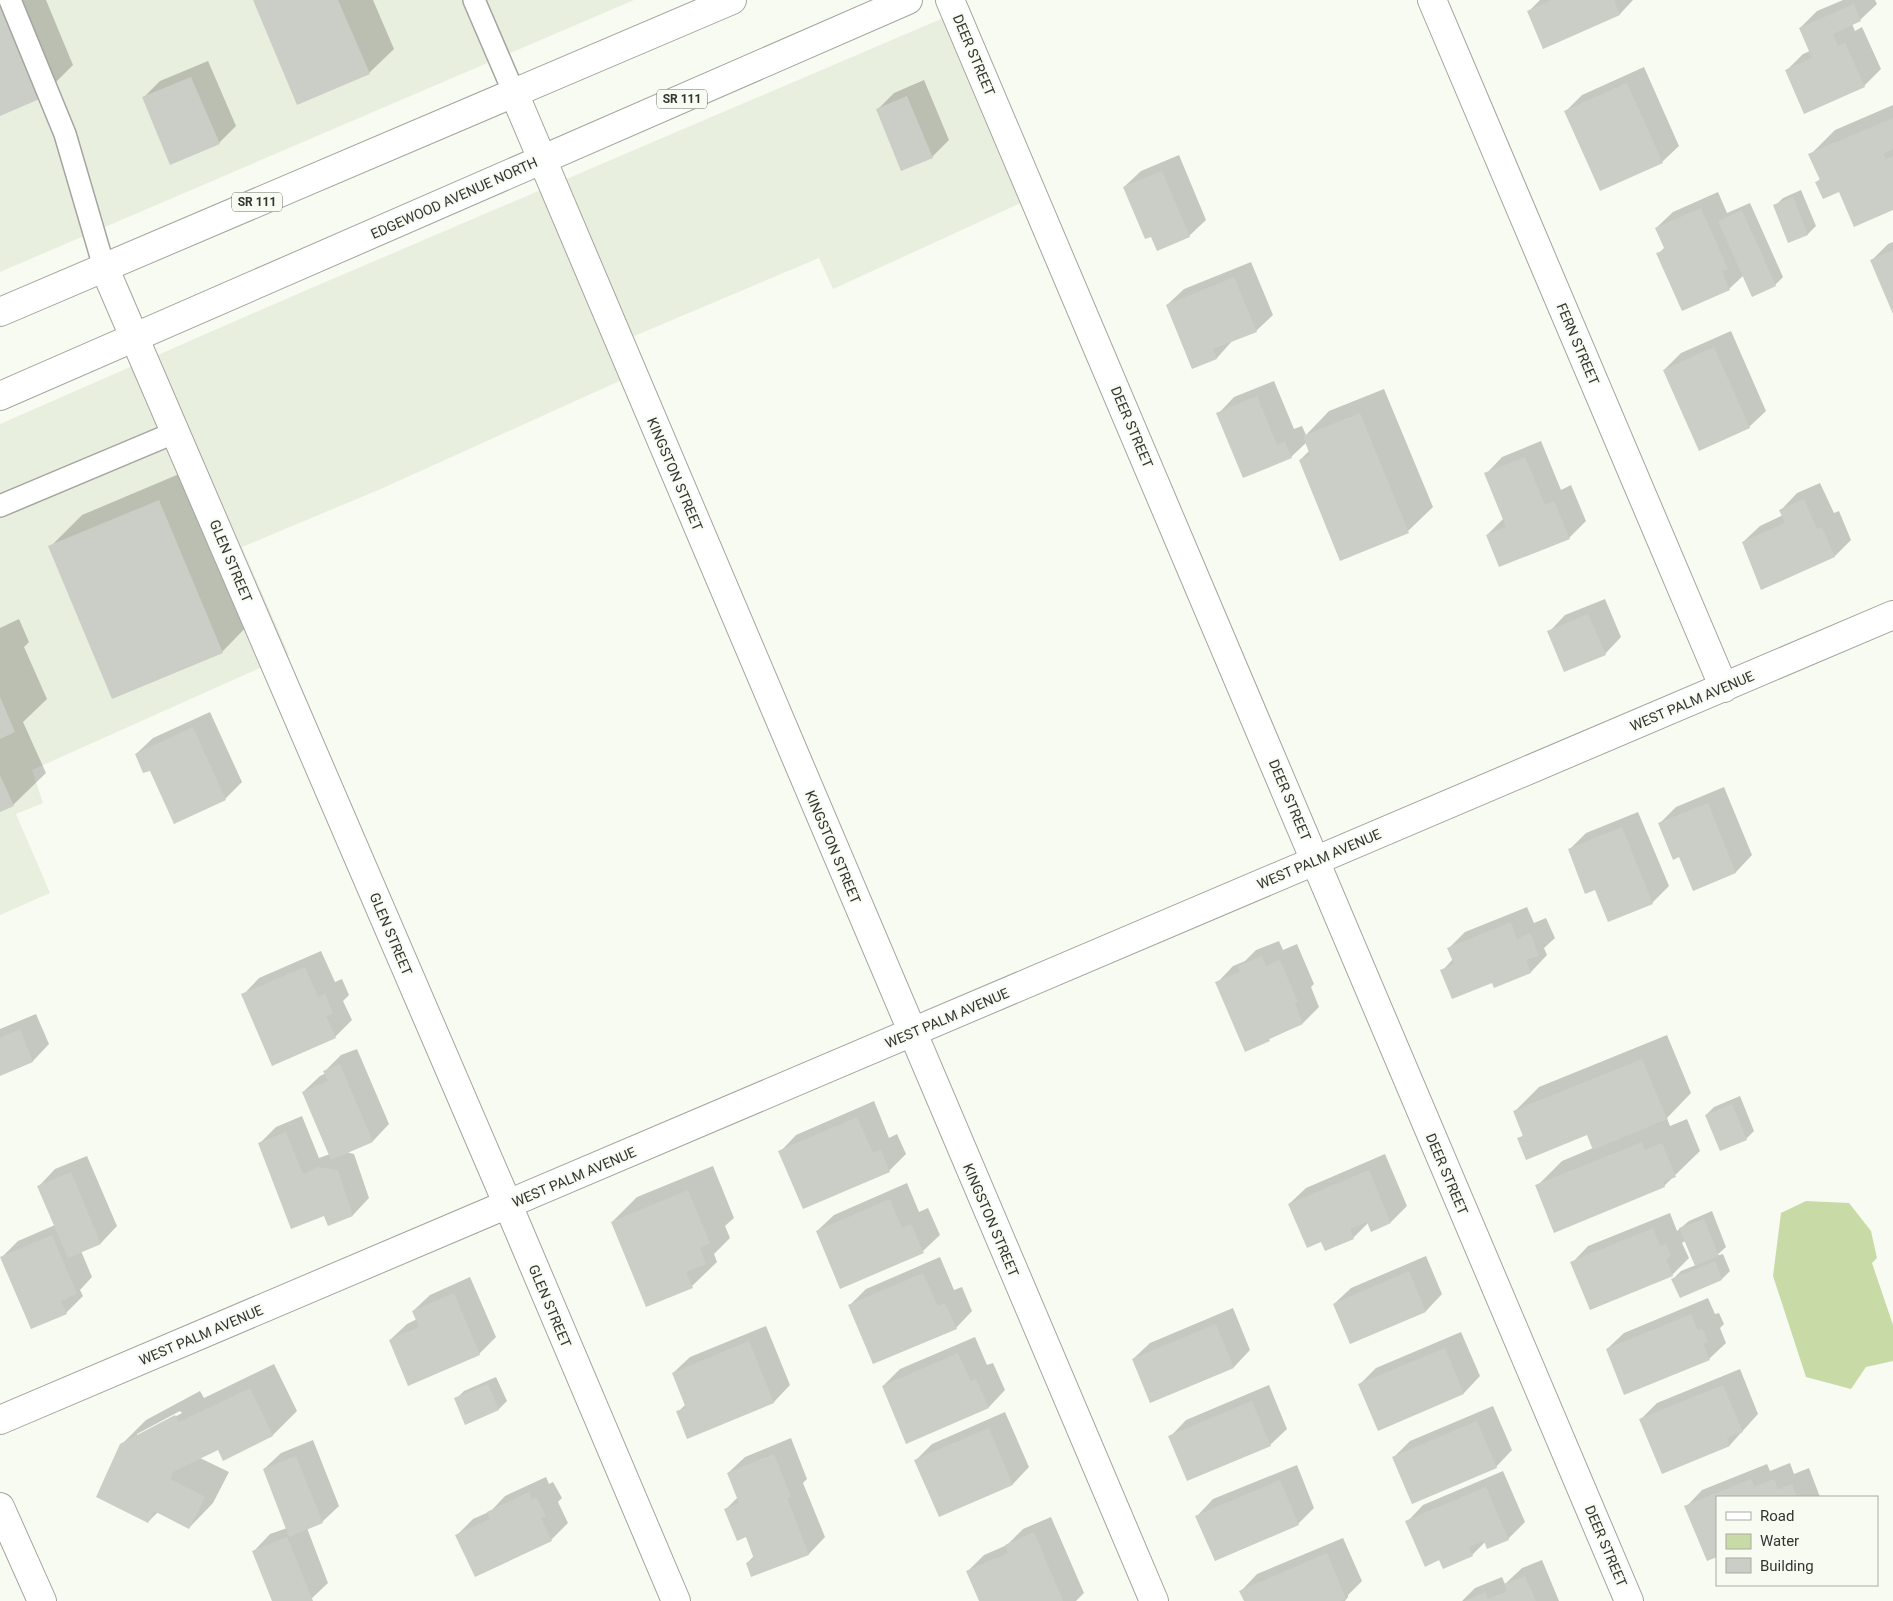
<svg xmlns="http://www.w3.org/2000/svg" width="1893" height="1601" font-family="Roboto,sans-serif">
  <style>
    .built { fill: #e9efdf }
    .water { fill: #c8dba6 }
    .shadow { fill: #0003; fill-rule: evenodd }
    .building { fill: #cbcec6 }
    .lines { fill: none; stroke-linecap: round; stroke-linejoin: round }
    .service-casing { stroke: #a3a69e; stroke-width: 24 }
    .minor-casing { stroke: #a3a69e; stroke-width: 30 }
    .secondary-casing { stroke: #a3a69e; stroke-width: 30 }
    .primary-casing { stroke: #a3a69e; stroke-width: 30 }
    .service { stroke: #fff; stroke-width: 21 }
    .minor { stroke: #fff; stroke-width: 28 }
    .secondary { stroke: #fff; stroke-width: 28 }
    .primary { stroke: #fff; stroke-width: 28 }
    .labels { text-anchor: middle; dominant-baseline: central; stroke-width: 4; stroke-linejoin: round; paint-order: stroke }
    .shield { fill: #f7fbf2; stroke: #6e706c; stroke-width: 1 }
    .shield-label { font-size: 12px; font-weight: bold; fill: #343532 }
    .street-label { font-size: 14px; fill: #343532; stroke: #f7fbf2 }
  </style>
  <rect width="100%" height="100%" fill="#f7fbf2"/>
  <g class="built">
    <path d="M0 0H634L0 272Z"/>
    <path d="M969 7 1045 192 833 289 819 258 632 337 646 369 383 488 242 547 289 655 32 770 43 803 16 814 50 893 0 915V424L302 292Z"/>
  </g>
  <path class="water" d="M1806 1201 1849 1203 1871 1231 1877 1258 1872 1263 1893 1325V1361L1866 1367 1851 1389 1806 1377 1773 1276 1781 1213Z"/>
  <g class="shadow">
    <path d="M0 0H46L73 65 41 97 0 114Z"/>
    <path d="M254 0H373L394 49 369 73Z"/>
    <path d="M1540 0H1633L1620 14 1544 47 1528 12Z"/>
    <path d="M1843 0H1875L1877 4 1860 20 1852 24 1855 31 1862 27 1881 69 1864 86 1786 71 1803 54 1810 51 1800 28 1817 11Z"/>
    <path d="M208 61 236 126 219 143 143 98 160 81Z"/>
    <path d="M1644 67 1679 146 1662 162 1565 112 1582 95Z"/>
    <path d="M924 80 949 140 932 157 878 109 894 93Z"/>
    <path d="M1893 105V209L1817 182 1821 178 1810 155 1835 130Z"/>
    <path d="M1179 155 1206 220 1189 236 1151 235 1124 187 1141 171Z"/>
    <path d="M1801 190 1816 226 1808 234 1789 241 1775 206 1783 198Z"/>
    <path d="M1718 192 1727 213 1750 203 1783 277 1775 285 1744 275 1729 289 1658 254 1665 247 1656 228 1673 212Z"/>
    <path d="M1893 242V311L1872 260 1888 244Z"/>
    <path d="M1251 262 1273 315 1256 331 1233 340 1217 358 1192 368 1167 305 1184 289Z"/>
    <path d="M1731 331 1766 411 1749 427 1664 370 1681 353Z"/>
    <path d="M1274 381 1294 429 1302 426 1306 435 1329 411 1384 389 1433 507 1408 531 1300 460 1310 450 1307 442 1291 457 1244 476 1218 414 1234 397Z"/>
    <path d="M1541 441 1561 490 1571 485 1586 521 1569 538 1487 535 1504 518 1486 474 1502 457Z"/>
    <path d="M191 469 254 619 222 652 50 547 82 515Z"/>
    <path d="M1820 483 1834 513 1839 511 1851 540 1835 556 1762 588 1743 542 1760 526 1783 515 1781 510 1797 493Z"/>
    <path d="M1605 599 1621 637 1605 654 1549 632 1565 615Z"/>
    <path d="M19 619 29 642 24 647 47 699 23 722 46 773 13 805 0 811V628Z"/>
    <path d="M210 712 242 782 225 799 150 769 136 754 153 738Z"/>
    <path d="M1724 787 1752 855 1736 872 1694 889 1680 855 1659 824 1676 807Z"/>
    <path d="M1638 812 1669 886 1652 903 1596 888 1569 850 1586 833Z"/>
    <path d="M1527 907 1534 923 1546 918 1555 938 1544 948 1547 955 1531 972 1494 986 1492 981 1442 971 1453 959 1449 948 1465 932Z"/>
    <path d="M1279 941 1283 950 1297 944 1314 984 1311 987 1319 1007 1303 1023 1246 1050 1217 983 1233 966 1245 961 1256 950Z"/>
    <path d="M321 951 335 982 342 979 349 995 343 1001 352 1020 335 1037 243 995 259 978Z"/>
    <path d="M36 1014 49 1044 33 1061 0 1075V1029Z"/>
    <path d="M1667 1035 1691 1093 1667 1118 1670 1126 1687 1119 1700 1151 1664 1186H1537L1562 1161 1593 1148 1588 1133 1519 1139 1524 1134 1515 1111 1539 1087Z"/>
    <path d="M357 1049 389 1124 373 1141 346 1152 354 1154 369 1198 353 1215 328 1225 325 1215 259 1144 276 1127 302 1116 319 1158 330 1154 303 1092 320 1076 326 1073 325 1071 341 1055Z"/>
    <path d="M1740 1096 1754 1131 1746 1139 1706 1115 1714 1107Z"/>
    <path d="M874 1101 889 1138 897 1134 906 1154 889 1171 780 1152 796 1135Z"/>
    <path d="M1385 1154 1407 1206 1391 1222 1368 1223 1353 1238 1322 1240 1289 1204 1306 1188Z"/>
    <path d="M87 1156 117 1226 101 1243 81 1251 92 1277 80 1290 83 1296 66 1313 2 1257 18 1241 55 1225 39 1186 55 1169Z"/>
    <path d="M713 1166 734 1218 725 1226 730 1238 714 1254 717 1262 692 1286 612 1222 637 1197Z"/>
    <path d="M907 1183 919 1212 928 1208 940 1235 923 1251 841 1287 817 1231 834 1215Z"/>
    <path d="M1712 1211 1726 1247 1716 1256 1723 1254 1730 1271 1722 1279H1673L1681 1271 1696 1265 1686 1240 1682 1243 1689 1258 1672 1275 1572 1263 1588 1246 1670 1213 1677 1231 1689 1221Z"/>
    <path d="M1426 1256 1442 1294 1426 1311 1350 1343 1334 1304 1351 1288Z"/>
    <path d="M940 1257 954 1290 962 1287 972 1311 956 1328 850 1305 866 1289Z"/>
    <path d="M470 1277 496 1337 479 1354 390 1340 407 1324 417 1319 413 1311 430 1295Z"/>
    <path d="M1708 1298 1715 1314 1719 1313 1724 1324 1720 1328 1726 1343 1709 1359 1607 1349 1624 1333Z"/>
    <path d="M1233 1308 1250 1350 1234 1367 1151 1401 1133 1359 1150 1343Z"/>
    <path d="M766 1326 790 1385 774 1402 688 1437 678 1412 686 1404 673 1373 690 1357Z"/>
    <path d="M1461 1332 1480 1376 1464 1393 1378 1429 1359 1385 1376 1368Z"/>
    <path d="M975 1337 987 1365 993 1363 1005 1390 989 1407 907 1442 883 1386 900 1369Z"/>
    <path d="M274 1364 297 1411 273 1435 223 1459 218 1448 200 1458 229 1472 213 1503 189 1528 158 1512 148 1522 121 1445 146 1420 200 1391 204 1398ZM180 1411 182 1413 137 1437V1434Z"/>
    <path d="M1740 1369 1758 1414 1730 1445 1663 1472 1641 1419 1657 1403Z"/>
    <path d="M496 1377 507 1401 499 1409 466 1423 456 1399 464 1391Z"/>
    <path d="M1269 1385 1287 1429 1270 1445 1170 1437 1186 1420Z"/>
    <path d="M1493 1406 1512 1450 1496 1467 1394 1457 1410 1441Z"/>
    <path d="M1005 1412 1029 1467 1013 1484 939 1515 916 1460 932 1444Z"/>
    <path d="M791 1438 807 1479 803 1483 825 1537 809 1554 752 1576 747 1563 754 1556 746 1536 726 1509 738 1497 728 1473 745 1457Z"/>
    <path d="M313 1440 339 1506 322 1522 307 1528 328 1583 309 1601H273L254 1551 270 1534 287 1528 264 1469 281 1453Z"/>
    <path d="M1790 1463 1794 1474 1809 1468 1820 1497H1717L1686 1507 1702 1490 1767 1464 1770 1471Z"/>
    <path d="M1297 1465 1314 1508 1298 1524 1197 1516 1213 1499Z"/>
    <path d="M1503 1471 1525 1522 1508 1539 1486 1541 1472 1555 1440 1559 1407 1522 1423 1505Z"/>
    <path d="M546 1477 549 1484 553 1482 562 1498 558 1502 568 1523 551 1540 476 1576 456 1536 473 1519 491 1511 505 1496Z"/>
    <path d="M1051 1517 1084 1593 1076 1601H980L967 1572 984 1555 1007 1545 1023 1529Z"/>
    <path d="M1343 1538 1362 1581 1348 1595V1597L1345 1601H1245L1241 1591 1257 1574Z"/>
    <path d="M1542 1560 1559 1601H1462L1475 1588 1502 1577 1505 1584 1522 1568Z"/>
  </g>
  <g class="building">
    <path d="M0 0 42 98 0 116Z"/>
    <path d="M253 0H338L370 74 297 105Z"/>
    <path d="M1552 0H1614L1620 15 1543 49 1527 11Z"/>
    <path d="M1854 4 1861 21 1833 34 1838 46 1845 43 1865 87 1804 114 1785 70 1812 58 1799 28Z"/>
    <path d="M191 77 220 144 170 165 142 97Z"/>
    <path d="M1627 83 1663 163 1600 191 1564 111Z"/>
    <path d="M907 96 933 158 901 171 876 109Z"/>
    <path d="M1893 118V149L1883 154 1886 159 1893 156V210L1854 227 1839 192 1823 199 1815 182 1820 180 1808 154Z"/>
    <path d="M1162 171 1190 237 1157 251 1151 237 1145 239 1123 187Z"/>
    <path d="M1793 197 1808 235 1788 243 1773 205Z"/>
    <path d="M1701 208 1728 269 1722 271 1730 290 1682 311 1656 253 1665 250 1655 228Z"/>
    <path d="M1742 210 1776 286 1752 297 1718 221Z"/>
    <path d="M1893 250V314L1870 260Z"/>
    <path d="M1234 277 1257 332 1213 349 1217 359 1192 369 1166 305Z"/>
    <path d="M1714 347 1750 428 1699 451 1663 370Z"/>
    <path d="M1257 396 1277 445 1285 442 1292 458 1243 478 1216 413Z"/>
    <path d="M1360 413 1409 533 1340 561 1299 460 1310 455 1303 436Z"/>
    <path d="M1525 457 1545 505 1554 501 1570 539 1499 567 1486 535 1506 527 1484 473Z"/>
    <path d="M1804 499 1817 529 1822 527 1835 557 1761 590 1742 542 1785 523 1779 510Z"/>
    <path d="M159 500 223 653 112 699 48 546Z"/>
    <path d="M1588 614 1606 655 1564 672 1547 631Z"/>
    <path d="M0 697 15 732 0 739Z"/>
    <path d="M193 727 226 800 174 824 150 771 143 773 135 754Z"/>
    <path d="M0 775 14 806 0 812Z"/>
    <path d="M1708 803 1736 873 1693 891 1679 857 1673 860 1658 823Z"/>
    <path d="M1622 827 1653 904 1608 922 1595 890 1585 894 1568 849Z"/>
    <path d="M1511 922 1517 939 1530 933 1539 956 1526 960 1531 973 1494 988 1492 983 1452 999 1440 970 1454 964 1447 948Z"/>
    <path d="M1262 956 1266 966 1280 960 1298 1002 1295 1003 1303 1024 1269 1039 1270 1041 1245 1052 1215 982 1240 972 1238 966Z"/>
    <path d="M305 967 318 997 325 994 333 1013 326 1016 336 1038 272 1066 241 994Z"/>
    <path d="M20 1029 33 1062 0 1076V1038Z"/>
    <path d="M1642 1059 1667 1119 1593 1150 1587 1135 1526 1160 1517 1138 1523 1136 1513 1111Z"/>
    <path d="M340 1064 373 1142 331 1160 302 1092 328 1081 323 1071Z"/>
    <path d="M1732 1104 1747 1140 1720 1151 1705 1115Z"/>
    <path d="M857 1117 873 1153 881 1150 890 1172 803 1209 778 1151Z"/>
    <path d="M286 1132 303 1174 318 1167 338 1170 353 1216 328 1226 324 1216 291 1229 258 1143Z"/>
    <path d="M1642 1142 1645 1150 1662 1143 1676 1177 1663 1182 1665 1187 1554 1233 1535 1185Z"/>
    <path d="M1369 1170 1391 1223 1371 1232 1367 1222 1350 1229 1354 1239 1325 1251 1321 1242 1307 1248 1288 1204Z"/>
    <path d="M71 1172 101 1244 68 1258 37 1186Z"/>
    <path d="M688 1190 710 1243 700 1248 706 1264 686 1272 693 1288 646 1307 611 1222Z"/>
    <path d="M890 1199 902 1228 911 1224 924 1253 840 1289 816 1231Z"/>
    <path d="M1704 1219 1719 1256 1695 1266 1679 1228Z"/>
    <path d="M1653 1228 1660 1246 1666 1244 1671 1256 1666 1259 1673 1276 1590 1310 1570 1262Z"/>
    <path d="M52 1235 77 1294 61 1301 67 1314 31 1329 0 1257Z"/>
    <path d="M1715 1261 1722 1280 1680 1298 1671 1279Z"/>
    <path d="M1409 1271 1426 1312 1350 1344 1333 1304Z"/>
    <path d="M923 1273 938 1306 945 1303 957 1329 873 1364 848 1305Z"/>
    <path d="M454 1293 480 1355 408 1386 389 1340 419 1327 412 1311Z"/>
    <path d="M1691 1314 1698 1330 1703 1329 1708 1342 1703 1344 1710 1360 1624 1395 1606 1349Z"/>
    <path d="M1216 1324 1234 1368 1150 1403 1132 1359Z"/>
    <path d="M749 1341 774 1403 687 1439 676 1411 686 1408 672 1373Z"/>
    <path d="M1445 1348 1464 1394 1378 1431 1358 1384Z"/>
    <path d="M958 1353 971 1381 976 1379 989 1408 906 1444 882 1386Z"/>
    <path d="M488 1384 499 1410 465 1425 454 1398Z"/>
    <path d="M1723 1385 1743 1432 1727 1438 1730 1446 1662 1474 1639 1419Z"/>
    <path d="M250 1388 273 1436 223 1461 218 1450 173 1472 170 1479 205 1497 189 1529 154 1511 148 1523 96 1497 120 1444 175 1415 179 1422Z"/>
    <path d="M1252 1401 1271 1446 1187 1481 1168 1436Z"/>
    <path d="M1477 1421 1497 1468 1412 1504 1392 1457Z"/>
    <path d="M989 1428 1013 1485 939 1517 914 1460Z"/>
    <path d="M774 1454 791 1497 787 1498 809 1555 751 1577 746 1563 754 1559 746 1537 737 1541 724 1509 739 1503 727 1473Z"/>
    <path d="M296 1456 323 1523 289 1537 263 1469Z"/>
    <path d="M1751 1479 1754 1487 1774 1479 1778 1489 1792 1484 1797 1497H1717V1557L1707 1561 1684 1506Z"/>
    <path d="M1280 1480 1299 1525 1215 1561 1195 1516Z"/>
    <path d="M1486 1487 1509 1540 1487 1549 1484 1541 1469 1547 1473 1556 1443 1569 1439 1560 1425 1567 1405 1521Z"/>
    <path d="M529 1492 532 1500 536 1497 546 1516 541 1518 552 1541 475 1577 455 1535 490 1519 487 1512Z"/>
    <path d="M1034 1532 1063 1601H979L966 1571 1008 1553 1005 1545Z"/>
    <path d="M287 1537 313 1601H272L252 1551Z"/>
    <path d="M1327 1553 1346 1599 1340 1601H1244L1239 1591Z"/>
    <path d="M1525 1576 1536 1601H1465L1485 1592 1488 1599 1507 1591 1504 1584Z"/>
  </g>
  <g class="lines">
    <defs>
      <g id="service">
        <path d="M10 0 65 134 104 267"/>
        <path d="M474 0 514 93"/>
        <path d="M0 506 176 432"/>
      </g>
      <g id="minor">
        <path d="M950 0 1629 1601"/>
        <path d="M1432 0 1724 688"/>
        <path d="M514 93 1154 1601"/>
        <path d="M104 267 508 1205 676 1601"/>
        <path d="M0 1420 1893 615"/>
      </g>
      <path id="secondary" d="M0 1507 42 1601"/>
      <g id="primary">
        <path d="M0 312 732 0"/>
        <path d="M0 396 908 0"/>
      </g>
    </defs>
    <use href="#service" class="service-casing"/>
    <use href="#minor" class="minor-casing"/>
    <use href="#secondary" class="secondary-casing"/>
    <use href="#primary" class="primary-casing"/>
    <use href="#service" class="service"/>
    <use href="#minor" class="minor"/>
    <use href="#secondary" class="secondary"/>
    <use href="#primary" class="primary"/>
  </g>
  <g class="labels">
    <g class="shield">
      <rect x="657" y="89.5" width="50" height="19" rx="4"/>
      <rect x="232" y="192.5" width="50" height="19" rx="4"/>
    </g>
    <g class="shield-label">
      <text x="682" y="99">SR 111</text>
      <text x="257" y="202">SR 111</text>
    </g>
    <g class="street-label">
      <text transform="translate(974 55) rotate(67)">DEER STREET</text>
      <text transform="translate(454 198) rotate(-24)">EDGEWOOD AVENUE NORTH</text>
      <text transform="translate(1578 344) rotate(67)">FERN STREET</text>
      <text transform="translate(1132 427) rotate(67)">DEER STREET</text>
      <text transform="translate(675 474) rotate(67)">KINGSTON STREET</text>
      <text transform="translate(231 561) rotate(67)">GLEN STREET</text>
      <text transform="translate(1692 701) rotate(-23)">WEST PALM AVENUE</text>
      <text transform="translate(1290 800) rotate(67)">DEER STREET</text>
      <text transform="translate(833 847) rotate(67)">KINGSTON STREET</text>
      <text transform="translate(1319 859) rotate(-23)">WEST PALM AVENUE</text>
      <text transform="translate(391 934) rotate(67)">GLEN STREET</text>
      <text transform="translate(947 1018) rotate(-23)">WEST PALM AVENUE</text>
      <text transform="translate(1447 1174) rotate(67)">DEER STREET</text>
      <text transform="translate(574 1177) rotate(-23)">WEST PALM AVENUE</text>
      <text transform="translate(991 1220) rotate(67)">KINGSTON STREET</text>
      <text transform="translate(550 1306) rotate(67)">GLEN STREET</text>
      <text transform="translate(201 1335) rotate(-23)">WEST PALM AVENUE</text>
      <text transform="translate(1606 1546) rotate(67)">DEER STREET</text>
    </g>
  </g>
  <rect x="1716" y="1496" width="162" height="90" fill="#f7fbf2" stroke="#a9aca5"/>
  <rect x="1726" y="1512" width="25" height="8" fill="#ffffff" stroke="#a9aca5"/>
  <text x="1760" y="1521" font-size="15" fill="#343532">Road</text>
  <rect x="1726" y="1534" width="25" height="15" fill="#c8dba6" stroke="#a9aca5"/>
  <text x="1760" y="1546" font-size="15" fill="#343532">Water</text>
  <rect x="1726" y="1558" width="25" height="15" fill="#cbcec6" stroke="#a9aca5"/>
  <text x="1760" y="1571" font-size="15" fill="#343532">Building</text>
</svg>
